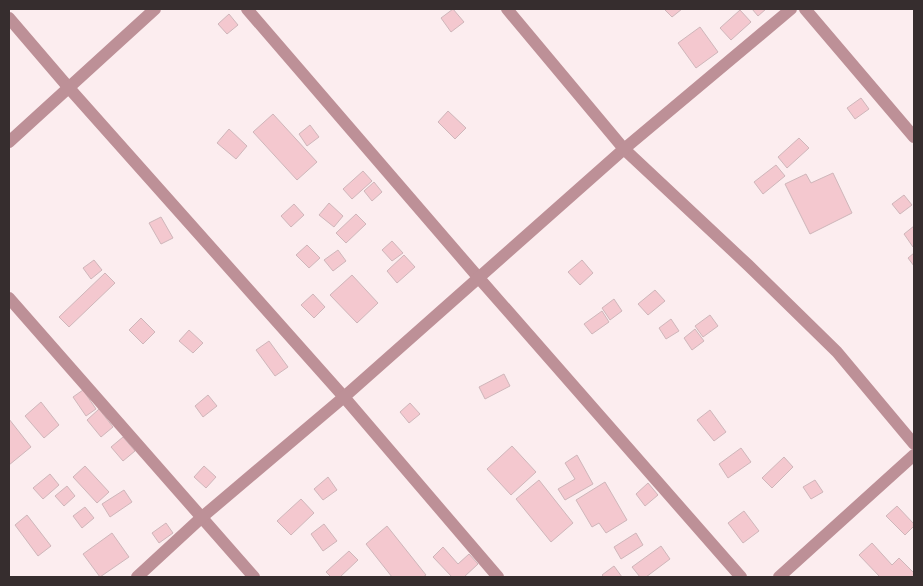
<svg xmlns="http://www.w3.org/2000/svg" width="923" height="586" font-family="'Space Grotesk',sans-serif">
  <style>
    .building { fill: #f4c8cf; stroke: #cfb6ba }
    .lines { fill: none; stroke-linecap: round; stroke-linejoin: round }
    .street { stroke: #bd9097; stroke-width: 12 }
  </style>
  <rect width="100%" height="100%" fill="#fcedef"/>
  <g class="building">
    <path d="M453 9 464 22 451 32 441 18Z"/>
    <path d="M664 9H682L672 17Z"/>
    <path d="M752 9H766L758 16Z"/>
    <path d="M740 10 751 22 731 40 720 28Z"/>
    <path d="M229 14 238 25 227 34 218 24Z"/>
    <path d="M700 27 718 52 696 68 678 43Z"/>
    <path d="M861 98 869 109 855 119 847 108Z"/>
    <path d="M448 111 466 128 455 139 438 122Z"/>
    <path d="M273 114 317 162 297 180 253 132Z"/>
    <path d="M310 125 319 137 307 146 299 134Z"/>
    <path d="M229 129 247 146 236 159 217 143Z"/>
    <path d="M799 138 809 148 787 168 778 157Z"/>
    <path d="M776 165 785 176 763 194 754 182Z"/>
    <path d="M363 171 372 181 352 199 343 189Z"/>
    <path d="M833 173 852 213 810 234 785 184 806 174 811 183Z"/>
    <path d="M374 182 382 192 372 201 364 191Z"/>
    <path d="M904 195 912 205 900 214 892 204Z"/>
    <path d="M329 203 343 216 334 227 319 215Z"/>
    <path d="M294 204 304 215 291 227 281 216Z"/>
    <path d="M356 214 366 224 346 243 336 233Z"/>
    <path d="M161 217 173 238 161 244 149 223Z"/>
    <path d="M914 226V246L913 247 904 234Z"/>
    <path d="M392 241 403 253 392 261 382 250Z"/>
    <path d="M307 245 320 258 309 268 296 255Z"/>
    <path d="M338 250 346 261 333 271 324 260Z"/>
    <path d="M914 253V266L908 258Z"/>
    <path d="M404 255 415 267 397 283 387 271Z"/>
    <path d="M94 260 102 270 91 279 83 268Z"/>
    <path d="M582 260 593 273 580 285 568 272Z"/>
    <path d="M105 273 115 283 69 327 59 317Z"/>
    <path d="M352 275 378 303 357 323 330 295Z"/>
    <path d="M655 290 665 301 648 315 638 304Z"/>
    <path d="M313 294 325 307 314 318 301 305Z"/>
    <path d="M614 299 622 311 610 320 602 308Z"/>
    <path d="M602 311 609 322 592 334 584 324Z"/>
    <path d="M710 315 718 326 703 337 695 326Z"/>
    <path d="M141 318 155 332 143 344 129 330Z"/>
    <path d="M671 319 679 331 666 339 659 328Z"/>
    <path d="M695 329 704 341 692 350 684 338Z"/>
    <path d="M189 330 203 343 193 353 179 341Z"/>
    <path d="M269 341 288 367 275 376 256 350Z"/>
    <path d="M504 374 510 386 485 399 479 387Z"/>
    <path d="M83 390 96 409 86 416 73 397Z"/>
    <path d="M208 395 217 406 203 417 195 406Z"/>
    <path d="M41 402 59 425 44 438 25 416Z"/>
    <path d="M410 403 420 414 409 423 400 412Z"/>
    <path d="M99 409 113 427 101 437 87 420Z"/>
    <path d="M710 410 726 432 714 441 697 420Z"/>
    <path d="M9 419 31 447 9 465Z"/>
    <path d="M123 437 135 451 123 461 111 447Z"/>
    <path d="M512 446 536 472 511 495 487 469Z"/>
    <path d="M741 448 751 462 728 478 719 464Z"/>
    <path d="M577 455 593 484 565 500 558 489 575 479 565 463Z"/>
    <path d="M784 457 793 467 772 488 762 478Z"/>
    <path d="M85 466 109 492 97 503 73 477Z"/>
    <path d="M204 466 216 477 206 488 194 477Z"/>
    <path d="M50 474 59 485 43 499 33 488Z"/>
    <path d="M328 477 337 490 323 500 314 489Z"/>
    <path d="M539 480 573 523 551 542 516 499Z"/>
    <path d="M815 480 823 492 811 499 803 487Z"/>
    <path d="M605 482 627 520 606 533 599 523 592 527 576 500Z"/>
    <path d="M648 483 658 495 645 506 636 494Z"/>
    <path d="M67 486 75 496 64 506 55 496Z"/>
    <path d="M124 490 132 502 110 517 102 504Z"/>
    <path d="M301 499 314 513 291 535 277 521Z"/>
    <path d="M897 506 914 524V526L905 535 886 516Z"/>
    <path d="M85 507 94 518 82 528 73 516Z"/>
    <path d="M744 511 759 531 743 543 728 523Z"/>
    <path d="M27 515 51 546 38 556 15 525Z"/>
    <path d="M166 523 173 533 159 543 152 533Z"/>
    <path d="M324 524 337 541 323 551 311 534Z"/>
    <path d="M387 526 426 575 423 577H392L366 544Z"/>
    <path d="M112 533 129 557 100 577 83 554Z"/>
    <path d="M636 533 643 545 621 559 614 547Z"/>
    <path d="M872 543 892 565 899 558 914 573V577H880L859 555Z"/>
    <path d="M661 546 670 559 646 577H640L632 567Z"/>
    <path d="M443 547 458 564 469 554 478 564 464 577H452L433 557Z"/>
    <path d="M349 551 358 560 340 577H331L326 572Z"/>
    <path d="M614 566 622 577H604L602 575Z"/>
  </g>
  <g class="lines">
    <g class="street">
      <path d="M247 9 478 277 741 577"/>
      <path d="M507 9 624 149 748 265 837 352 914 444"/>
      <path d="M805 9 914 137"/>
      <path d="M9 18 69 88 344 397 498 577"/>
      <path d="M9 142 155 9"/>
      <path d="M9 298 254 577"/>
      <path d="M137 577 201 518 344 397 624 149 791 9"/>
      <path d="M779 577 914 455"/>
    </g>
  </g>
  <rect width="923" height="586" fill="none" stroke="#362d2e" stroke-width="20"/>
</svg>
